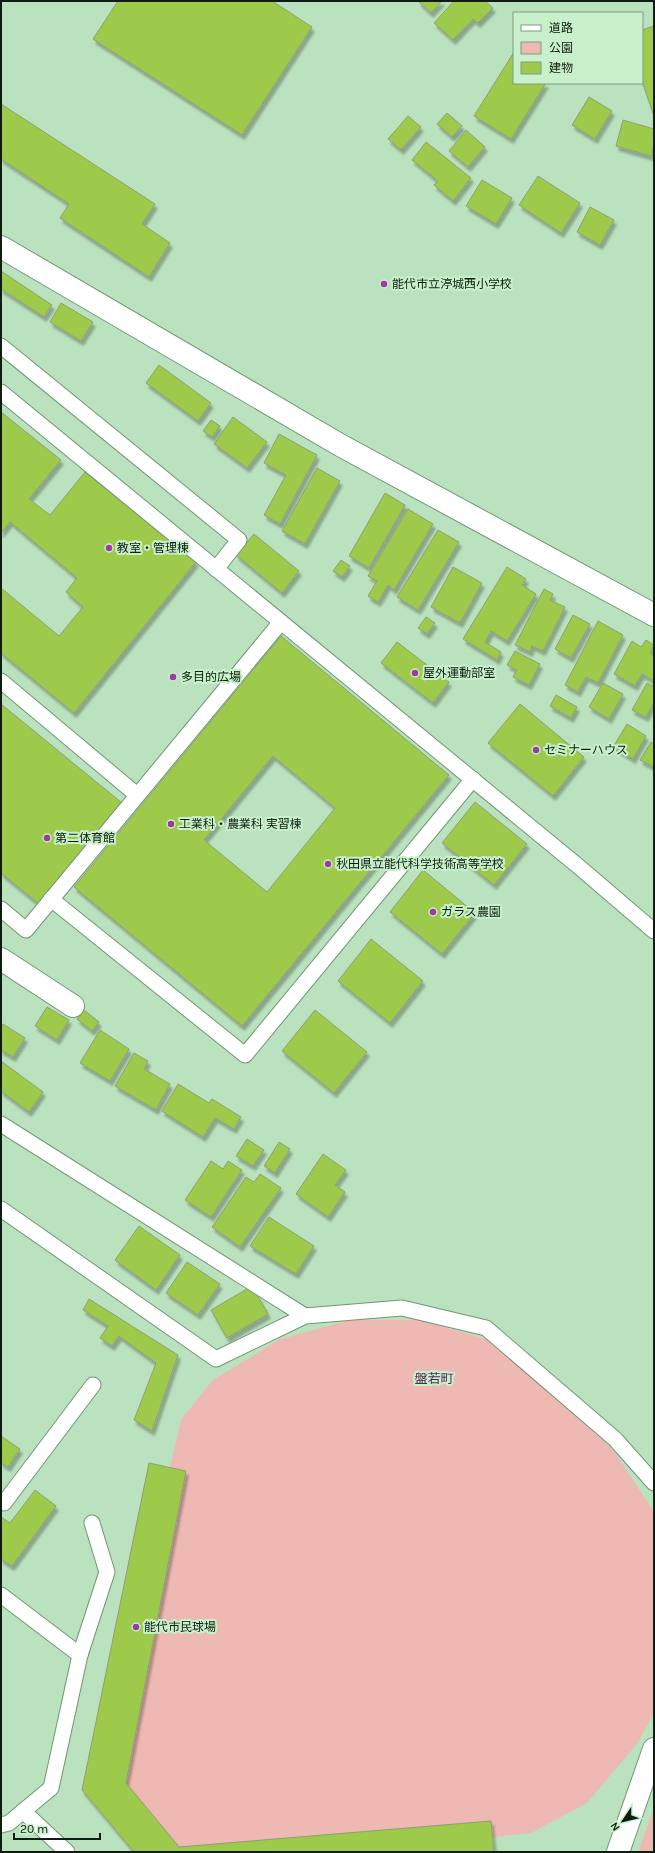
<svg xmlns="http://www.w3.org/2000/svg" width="655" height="1853" font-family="Karla,'Noto Sans JP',sans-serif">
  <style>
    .green { fill: #eeb9b3 }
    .building { fill: #9dca4c; stroke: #8d9f74; fill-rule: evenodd; filter: url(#shadow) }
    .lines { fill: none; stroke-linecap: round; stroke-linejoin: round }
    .service-casing { stroke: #719674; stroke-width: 17 }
    .minor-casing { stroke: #719674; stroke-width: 24 }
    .service { stroke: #fff; stroke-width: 15 }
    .minor { stroke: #fff; stroke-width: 22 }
    .poi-dot { fill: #9e3ba1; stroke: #c8f0ca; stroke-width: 1.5 }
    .labels { text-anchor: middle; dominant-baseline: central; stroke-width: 4; stroke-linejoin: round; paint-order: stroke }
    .poi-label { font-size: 12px; fill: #0e1d10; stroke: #c8f0ca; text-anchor: start }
    .neighbourhood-label { font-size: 13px; fill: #562657; stroke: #c8f0ca }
  </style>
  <defs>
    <filter id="shadow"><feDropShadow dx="2.5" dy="4.5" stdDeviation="1" flood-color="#0004"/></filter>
  </defs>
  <rect width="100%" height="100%" fill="#bbe2be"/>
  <g class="green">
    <path d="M349 1320H420L485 1339 557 1386 616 1454 654 1512V1713L637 1744 587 1803 531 1833 357 1852H155L98 1783 181 1420 212 1381 278 1340Z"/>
    <path d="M654 1808V1852H638Z"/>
  </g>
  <g class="building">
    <path d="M118 1H272L312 27 242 135 93 39Z"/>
    <path d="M418 1H442L431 13Z"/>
    <path d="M454 1H487L486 2 493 8 478 23 473 19 453 40 434 23Z"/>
    <path d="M654 26V112L653 113 642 81V30Z"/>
    <path d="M514 52V83H546L511 139 474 116Z"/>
    <path d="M589 97 612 111 595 139 572 125Z"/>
    <path d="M1 104 155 204 142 224 170 243 149 277 60 218 69 204 1 159Z"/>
    <path d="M447 113 462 126 452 137 437 124Z"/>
    <path d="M408 116 421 127 401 150 388 139Z"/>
    <path d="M623 120 654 129V145L651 156 616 146Z"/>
    <path d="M466 130 485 147 468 167 449 151Z"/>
    <path d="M426 142 471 178 453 201 434 185 438 181 412 160Z"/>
    <path d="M538 176 580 203 561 233 519 205Z"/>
    <path d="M482 180 512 198 496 224 466 206Z"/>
    <path d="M590 207 614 220 600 245 577 232Z"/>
    <path d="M1 271 52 305 44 317 1 289Z"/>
    <path d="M61 303 93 322 81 341 50 322Z"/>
    <path d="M159 365 211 403 198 421 146 383Z"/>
    <path d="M1 412 61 460 29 499 50 515 85 472 196 562 74 713 1 653V588L59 636 83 607 66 592 77 578 10 522 1 533Z"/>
    <path d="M233 417 267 442 247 468 214 444Z"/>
    <path d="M211 420 220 426 212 437 203 431Z"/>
    <path d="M279 434 317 455 280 524 264 515 286 475 264 463Z"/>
    <path d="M317 468 340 481 305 544 282 531Z"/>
    <path d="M385 493 405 505 369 568 349 556Z"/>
    <path d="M408 509 433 524 394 590 388 585 378 602 368 596 377 581 368 576Z"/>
    <path d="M438 530 459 542 418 610 397 597Z"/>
    <path d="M254 534 299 571 282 593 236 555Z"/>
    <path d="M341 560 350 566 342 577 333 571Z"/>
    <path d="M453 567 482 583 460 623 431 607Z"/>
    <path d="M507 567 526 579 522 585 536 594 507 641 491 631 485 642 501 652 497 660 463 639Z"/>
    <path d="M544 589 553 594 550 600 565 607 543 651 532 646 530 652 515 645Z"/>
    <path d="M573 615 590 624 571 658 555 649Z"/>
    <path d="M426 617 435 623 427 634 418 628Z"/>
    <path d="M598 621 623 635 598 683 586 677 578 692 565 685Z"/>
    <path d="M281 636 449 775 242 1026 74 887ZM273 756 335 808 267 892 204 840Z"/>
    <path d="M646 640 654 645 650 653 654 656V681L642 674 635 686 614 674 632 641 641 647Z"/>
    <path d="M397 642 449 682 433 703 381 663Z"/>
    <path d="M515 651 540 664 529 685 513 677 517 670 507 665Z"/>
    <path d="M603 683 623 694 609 719 589 707Z"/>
    <path d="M647 683 654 687V702L646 717 632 710Z"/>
    <path d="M556 695 577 707 571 718 550 706Z"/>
    <path d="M1 704 122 803 39 904 1 873Z"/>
    <path d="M520 704 584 757 553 796 488 743Z"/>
    <path d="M627 724 646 736 633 759 613 747Z"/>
    <path d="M651 742 654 744V767L640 760Z"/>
    <path d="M475 802 527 844 494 885 442 843Z"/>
    <path d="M423 870 475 913 442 954 390 912Z"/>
    <path d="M371 939 423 981 390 1023 338 981Z"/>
    <path d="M47 1007 69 1020 57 1040 35 1026Z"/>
    <path d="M84 1010 99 1022 92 1031 77 1019Z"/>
    <path d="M315 1010 367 1052 334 1093 282 1051Z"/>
    <path d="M3 1024 25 1038 13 1057 1 1050V1028Z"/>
    <path d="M100 1030 129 1049 110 1081 80 1063Z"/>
    <path d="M134 1053 148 1061 144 1069 170 1084 156 1110 115 1086Z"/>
    <path d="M1 1061 43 1092 29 1112 1 1091Z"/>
    <path d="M178 1084 209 1103 212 1099 241 1117 234 1129 215 1118 203 1137 162 1111Z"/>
    <path d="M247 1139 264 1150 253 1166 236 1156Z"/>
    <path d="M279 1142 290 1149 275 1173 264 1166Z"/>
    <path d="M323 1154 346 1170 335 1185 345 1192 328 1217 296 1194Z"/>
    <path d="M211 1161 223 1169 228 1161 242 1170 211 1217 185 1200Z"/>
    <path d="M260 1174 281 1188 240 1247 212 1227 246 1177 254 1182Z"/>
    <path d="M269 1217 314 1246 296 1274 250 1246Z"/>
    <path d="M139 1226 180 1255 156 1290 115 1260Z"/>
    <path d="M187 1262 220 1284 198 1315 166 1293Z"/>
    <path d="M252 1286 268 1314 227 1338 211 1310Z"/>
    <path d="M89 1299 178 1355 152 1431 134 1420 156 1363 119 1336 112 1346 100 1338 108 1326 83 1310Z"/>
    <path d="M1 1436 20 1449 8 1467 1 1463Z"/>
    <path d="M149 1463 186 1471 126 1783 179 1847 491 1821 494 1852H134L82 1790Z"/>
    <path d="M35 1490 56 1506 12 1566 1 1559V1517L10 1523Z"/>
  </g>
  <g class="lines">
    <defs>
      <g id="service">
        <path d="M1 346 239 540 216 569"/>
        <path d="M1 392 578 866 654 931"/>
        <path d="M1 681 137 795"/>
        <path d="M51 899 245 1055 473 779"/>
        <path d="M1 909 26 930 281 622"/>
        <path d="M1 1124 305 1316"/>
        <path d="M1 1209 216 1359 305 1316 402 1308 486 1328 615 1439 654 1483"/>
        <path d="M1 1500 4 1503 93 1385"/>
        <path d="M1 1595 80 1655 107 1572 92 1523"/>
        <path d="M23 1811 67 1852"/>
        <path d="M1 1825 9 1823 51 1788 80 1655"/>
      </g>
      <g id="minor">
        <path d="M1 247 340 445 654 615"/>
        <path d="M1 959 73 1006"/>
        <path d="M618 1852 654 1749"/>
      </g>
    </defs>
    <use href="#service" class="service-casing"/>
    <use href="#minor" class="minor-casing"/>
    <use href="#service" class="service"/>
    <use href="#minor" class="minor"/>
  </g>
  <g class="poi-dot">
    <circle cx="384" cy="284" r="4"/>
    <circle cx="109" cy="548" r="4"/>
    <circle cx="415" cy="673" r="4"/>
    <circle cx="173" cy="677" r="4"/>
    <circle cx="536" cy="750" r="4"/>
    <circle cx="171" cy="824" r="4"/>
    <circle cx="47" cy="838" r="4"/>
    <circle cx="328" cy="864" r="4"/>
    <circle cx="433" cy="912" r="4"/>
    <circle cx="136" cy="1627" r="4"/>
  </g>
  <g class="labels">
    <g class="poi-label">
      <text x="392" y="284">能代市立渟城西小学校</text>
      <text x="117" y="548">教室・管理棟</text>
      <text x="423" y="673">屋外運動部室</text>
      <text x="181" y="677">多目的広場</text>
      <text x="544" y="750">セミナーハウス</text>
      <text x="179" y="824">工業科・農業科 実習棟</text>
      <text x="55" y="838">第二体育館</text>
      <text x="336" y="864">秋田県立能代科学技術高等学校</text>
      <text x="441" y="912">ガラス農園</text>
      <text x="144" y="1627">能代市民球場</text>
    </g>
    <g class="neighbourhood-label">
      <text x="434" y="1378">盤若町</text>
    </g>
  </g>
  <rect width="655" height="1853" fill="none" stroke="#0e1d10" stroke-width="4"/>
  <rect x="513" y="12" width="130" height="72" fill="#c8f0ca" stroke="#7e9c80"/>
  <rect x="521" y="25" width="20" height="6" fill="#ffffff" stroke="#7e9c80"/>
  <text x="549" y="32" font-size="12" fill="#0e1d10">道路</text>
  <rect x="521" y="42" width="20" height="12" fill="#eeb9b3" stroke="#7e9c80"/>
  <text x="549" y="52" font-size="12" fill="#0e1d10">公園</text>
  <rect x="521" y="62" width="20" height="12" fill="#9dca4c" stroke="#7e9c80"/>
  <text x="549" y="72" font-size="12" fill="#0e1d10">建物</text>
  <g transform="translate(623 1821) rotate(235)" stroke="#c8f0ca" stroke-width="3" paint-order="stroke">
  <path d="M0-3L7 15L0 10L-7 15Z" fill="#0e1d10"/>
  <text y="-6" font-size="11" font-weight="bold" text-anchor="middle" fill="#0e1d10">N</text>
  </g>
  <path d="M14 1833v6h86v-6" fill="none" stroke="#0e1d10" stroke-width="2"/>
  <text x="20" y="1833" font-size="12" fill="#0e1d10" stroke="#c8f0ca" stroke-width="3" paint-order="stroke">20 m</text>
</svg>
